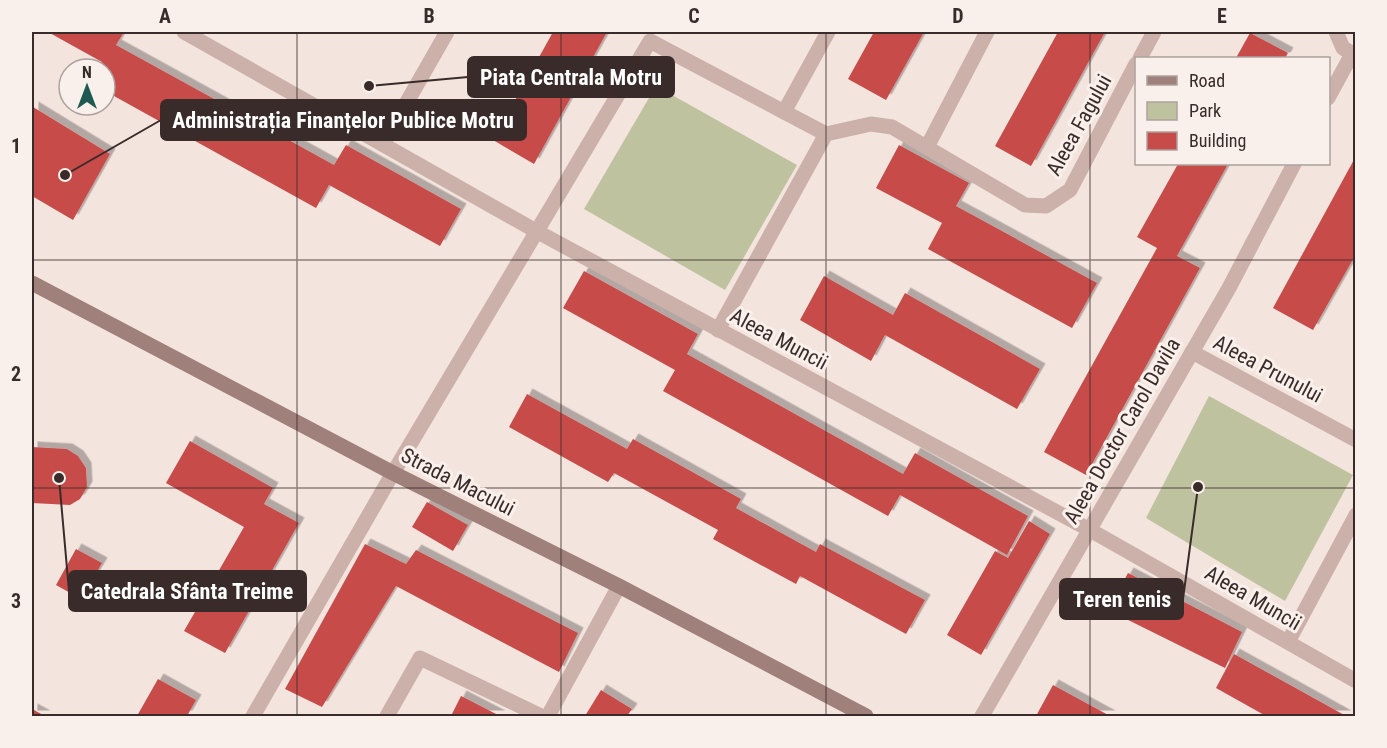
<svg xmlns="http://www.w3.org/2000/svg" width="1387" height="748" font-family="'Roboto Condensed',sans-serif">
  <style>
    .green { fill: #bec29e }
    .building { fill: #c64b49; filter: url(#shadow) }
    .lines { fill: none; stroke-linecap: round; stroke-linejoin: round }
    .street { stroke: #cbb1aa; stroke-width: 15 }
    .secondary { stroke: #9f807b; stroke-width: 15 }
    .grid { fill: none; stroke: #392b29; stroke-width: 1.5; stroke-opacity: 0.55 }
    .labels { text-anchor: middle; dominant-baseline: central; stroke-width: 6; stroke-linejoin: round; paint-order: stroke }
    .street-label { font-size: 21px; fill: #392b29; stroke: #faf0eb }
    .leader { fill: none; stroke: #392b29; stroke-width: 2 }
    .callout-dot { fill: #392b29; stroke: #faf0eb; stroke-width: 2 }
    .callout { fill: #392b29; stroke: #392b29; stroke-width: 2 }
    .callout-label { font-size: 22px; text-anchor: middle; font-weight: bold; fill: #fff }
    .neatline { fill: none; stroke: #392b29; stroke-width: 2 }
    .grid-label { font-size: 20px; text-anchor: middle; font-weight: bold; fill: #392b29 }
  </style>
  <defs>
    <filter id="shadow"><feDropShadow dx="5.5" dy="-5.5" stdDeviation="0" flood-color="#0004"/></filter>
  </defs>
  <rect width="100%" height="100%" fill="#f3e4de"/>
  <g class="green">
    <path d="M656 86 797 165 725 290 584 209Z"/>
    <path d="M1209 396 1353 475 1285 601 1146 518Z"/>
  </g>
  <g class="building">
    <path d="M48 32H124L116 45 334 165 346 145 461 209 440 246 329 185 316 208 105 91V69H98L102 62Z"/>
    <path d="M553 32H607L534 164 493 140Z"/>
    <path d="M874 32H924L886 100 848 79Z"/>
    <path d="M1058 32H1105L1031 166 995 146Z"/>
    <path d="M1250 33 1288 53 1285 58H1236Z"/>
    <path d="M33 107 110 154 73 220 32 196Z"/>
    <path d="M899 145 969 183 956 206 1097 283 1072 328 928 249 942 223 876 188Z"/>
    <path d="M1356 156V254L1313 330 1273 308Z"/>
    <path d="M1178 164H1228L1177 256 1200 268 1086 475 1044 452 1157 248 1137 237Z"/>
    <path d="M584 271 698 334 687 354 903 474 915 453 1028 516 1007 555 900 495 888 516 663 391 675 370 563 308Z"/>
    <path d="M824 276 893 315 905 293 1040 369 1017 409 885 335 871 361 800 320Z"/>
    <path d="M527 394 627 449 633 439 741 499 736 508 816 552 820 544 925 600 906 634 800 576 796 584 713 539 718 530 614 473 608 482 509 427Z"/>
    <path d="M190 441 273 488 264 504 299 523 225 653 184 631 244 527 166 483Z"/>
    <path d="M32 447 67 449 78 456 86 468 87 487 80 499 70 505 32 503Z"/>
    <path d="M427 502 468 525 453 551 412 527Z"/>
    <path d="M1029 521 1050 534 981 655 947 635 995 551 1008 558Z"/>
    <path d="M365 544 406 564 416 550 578 633 559 672 396 586 322 707 285 689Z"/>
    <path d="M76 549 102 563 81 599 56 585Z"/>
    <path d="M1128 573 1242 632 1225 668 1108 610Z"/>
    <path d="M1234 654 1346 716H1266L1216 688Z"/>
    <path d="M158 679 196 700 187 716H137Z"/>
    <path d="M1053 685 1110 716H1036Z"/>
    <path d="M601 690 632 709 627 716H585Z"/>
    <path d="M461 696 500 716H451Z"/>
    <path d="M32 709 45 716H32Z"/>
  </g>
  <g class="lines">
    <g class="street">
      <path d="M184 32 536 231 1090 530 1356 681"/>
      <path d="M1336 32 1343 48 1356 56"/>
      <path d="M1140 58 1154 32"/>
      <path d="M1328 98 1352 54"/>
      <path d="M784 112 828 32"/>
      <path d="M383 144 447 32"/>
      <path d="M927 147 987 32"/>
      <path d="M718 330 826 134 871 124 892 127 1025 205 1046 206 1070 190 1136 64"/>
      <path d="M1192 352 1356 440"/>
      <path d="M1288 642 1356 515"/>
      <path d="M253 716 393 473 650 41 826 134"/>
      <path d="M387 716 420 658 541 716"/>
      <path d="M548 716 619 586"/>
      <path d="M982 716 1229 288 1294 164"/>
    </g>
    <path class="secondary" d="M32 283 393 473 619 586 866 716"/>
  </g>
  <path class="grid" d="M297 32V716M561 32V716M826 32V716M1090 32V716M32 260H1356M32 488H1356"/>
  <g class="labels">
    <g class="street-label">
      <text transform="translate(1079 125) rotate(-61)">Aleea Fagului</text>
      <text transform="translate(779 339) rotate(28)">Aleea Muncii</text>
      <text transform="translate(1268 369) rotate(28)">Aleea Prunului</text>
      <text transform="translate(1122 431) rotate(-60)">Aleea Doctor Carol Davila</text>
      <text transform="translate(458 482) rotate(27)">Strada Macului</text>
      <text transform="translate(1253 598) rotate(30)">Aleea Muncii</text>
    </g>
  </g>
  <path class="leader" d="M369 86L468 77M65 175L161 120M59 478L69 591M1198 487L1183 599"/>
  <g class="callout-dot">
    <circle cx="369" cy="86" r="6"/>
    <circle cx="65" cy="175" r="6"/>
    <circle cx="59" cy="478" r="6"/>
    <circle cx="1198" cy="487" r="6"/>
  </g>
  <g class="callout">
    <rect x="468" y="57" width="206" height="40" rx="6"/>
    <rect x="161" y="100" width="365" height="40" rx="6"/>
    <rect x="69" y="571" width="237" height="40" rx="6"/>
    <rect x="1060" y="579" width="123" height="40" rx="6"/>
  </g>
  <g class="callout-label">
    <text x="571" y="85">Piata Centrala Motru</text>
    <text x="343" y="128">Administrația Finanțelor Publice Motru</text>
    <text x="187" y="599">Catedrala Sfânta Treime</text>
    <text x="1122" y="607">Teren tenis</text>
  </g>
  <rect width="1387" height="748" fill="none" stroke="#faf0eb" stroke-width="66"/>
  <rect x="1135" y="57" width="195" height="108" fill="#faf0eb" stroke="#ada19d" stroke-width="1.5"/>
  <rect x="1147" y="76" width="30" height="9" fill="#9f807b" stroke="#ada19d" stroke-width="1.5"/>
  <text x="1189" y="87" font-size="18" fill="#392b29">Road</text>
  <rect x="1147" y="102" width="30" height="18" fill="#bec29e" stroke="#ada19d" stroke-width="1.5"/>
  <text x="1189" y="117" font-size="18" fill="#392b29">Park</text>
  <rect x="1147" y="132" width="30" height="18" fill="#c64b49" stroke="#ada19d" stroke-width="1.5"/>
  <text x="1189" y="147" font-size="18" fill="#392b29">Building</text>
  <g transform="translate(87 87)"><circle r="28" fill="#faf0eb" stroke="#ada19d" stroke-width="1.5"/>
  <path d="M0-4.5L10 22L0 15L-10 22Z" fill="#1e5a51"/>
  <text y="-9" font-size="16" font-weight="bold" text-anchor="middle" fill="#392b29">N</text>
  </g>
  <rect x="33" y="33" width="1321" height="682" class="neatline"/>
  <g class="grid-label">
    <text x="165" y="23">A</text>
    <text x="429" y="23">B</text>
    <text x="694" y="23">C</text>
    <text x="958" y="23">D</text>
    <text x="1222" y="23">E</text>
    <text x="16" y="153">1</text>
    <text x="16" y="381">2</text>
    <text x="16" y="608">3</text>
  </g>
</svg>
